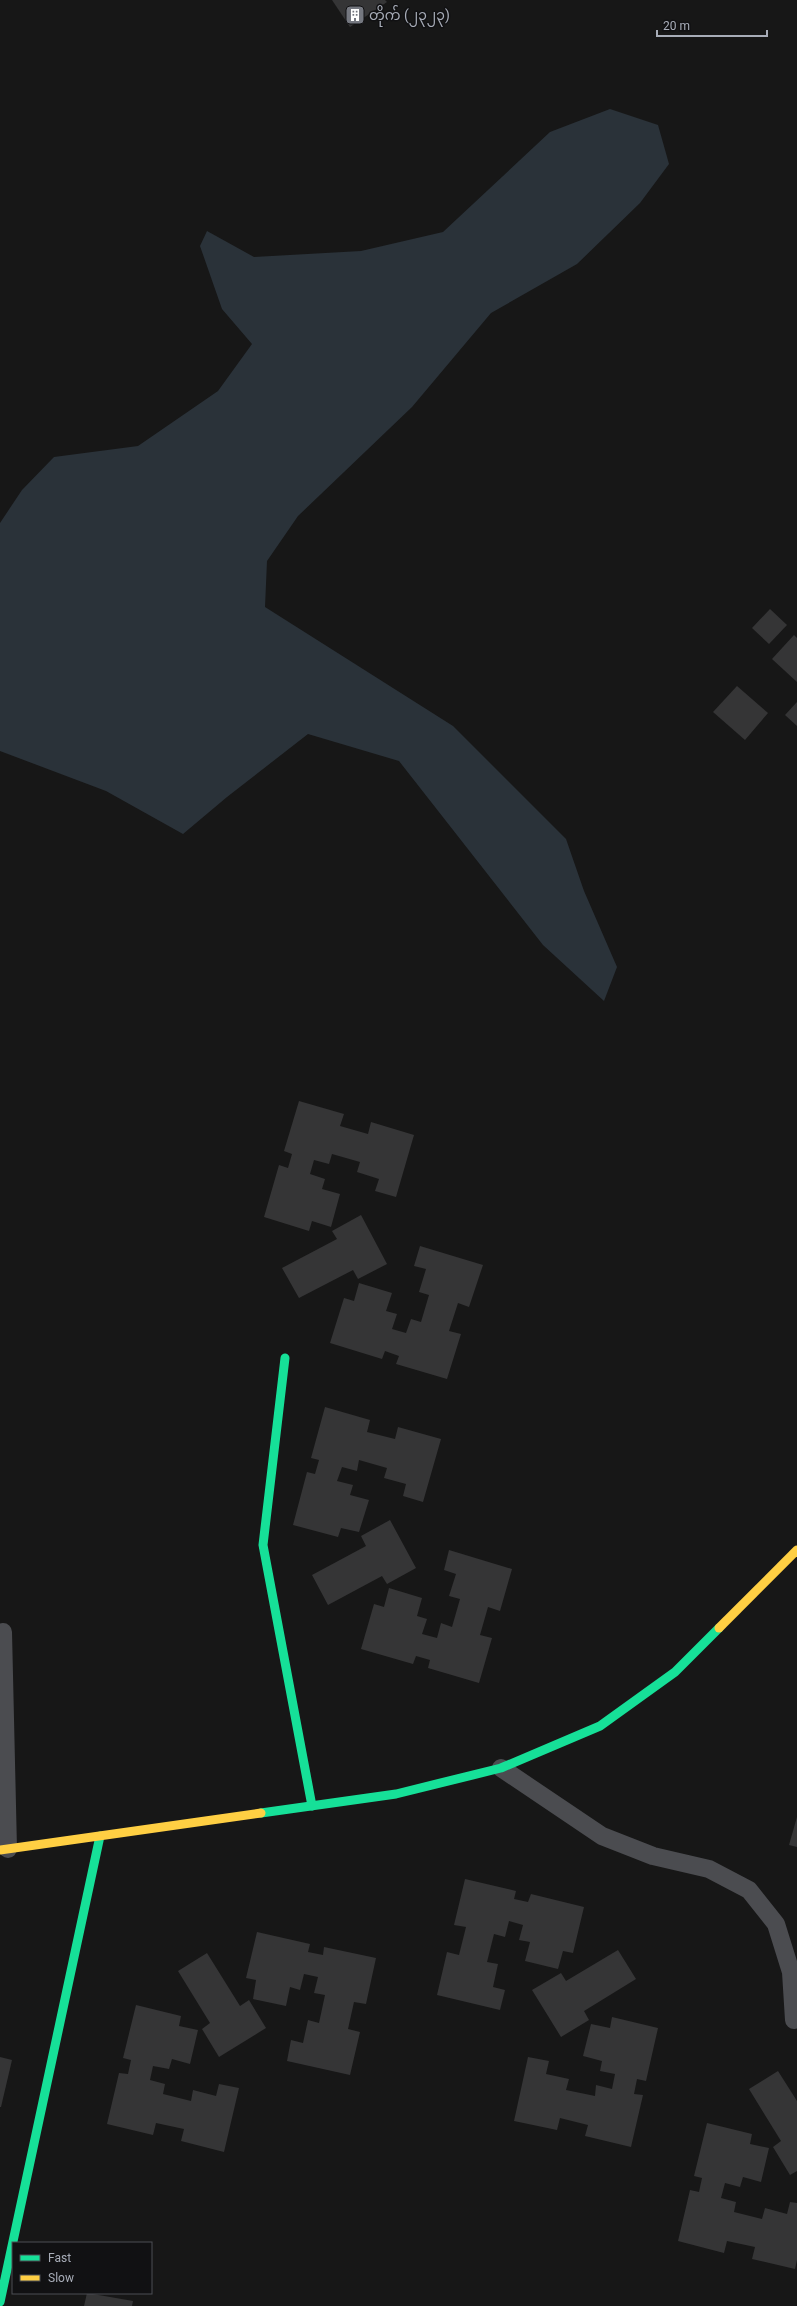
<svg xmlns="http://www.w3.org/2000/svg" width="797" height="2306" font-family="Roboto,'Noto Sans Myanmar',sans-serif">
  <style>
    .water { fill: #2a3239 }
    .building { fill: #353536 }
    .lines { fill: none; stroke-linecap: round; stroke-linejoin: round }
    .lane { stroke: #4b4c50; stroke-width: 18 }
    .fast { stroke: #16e098; stroke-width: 9 }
    .slow { stroke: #ffcf43; stroke-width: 9 }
    .labels { text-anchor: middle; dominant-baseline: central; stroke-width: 3; stroke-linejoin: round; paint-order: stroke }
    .poi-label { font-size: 14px; fill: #a8adb8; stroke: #111113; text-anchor: start }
  </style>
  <rect width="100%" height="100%" fill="#171717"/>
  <path class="water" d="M610 109 658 125 669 164 640 203 577 264 491 313 412 407 298 516 267 561 265 607 453 726 566 839 584 891 617 967 604 1001 543 945 399 761 308 734 227 797 183 834 106 791 0 751V523L22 490 54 457 138 446 218 391 252 344 222 309 200 246 207 231 254 257 361 251 443 232 550 132Z"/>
  <g class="building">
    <path d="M332 0H385L387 2 350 27Z"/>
    <path d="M770 609 787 625 769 644 752 628Z"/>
    <path d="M794 635 797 638V682L772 659Z"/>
    <path d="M737 686 768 713 745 740 713 712Z"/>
    <path d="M797 702V726L785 715Z"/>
    <path d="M299 1101 344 1114 340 1126 368 1134 371 1122 414 1135 396 1197 375 1191 379 1179 357 1172 360 1162 332 1154 329 1164 314 1160 310 1174 325 1179 322 1189 340 1194 331 1227 312 1221 309 1231 264 1217 279 1165 288 1168 292 1154 284 1151Z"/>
    <path d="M361 1215 387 1264 358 1279 353 1270 299 1298 282 1268 337 1239 332 1231Z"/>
    <path d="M420 1246 483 1265 469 1307 458 1303 449 1331 461 1334 447 1379 396 1364 399 1356 385 1351 382 1359 330 1343 344 1298 354 1301 359 1283 392 1293 386 1311 397 1314 392 1329 406 1333 411 1319 421 1322 429 1295 419 1292 426 1269 414 1266Z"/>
    <path d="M325 1407 370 1420 367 1432 395 1439 398 1427 441 1439 423 1502 403 1496 406 1484 384 1478 387 1468 359 1460 357 1471 342 1467 337 1481 353 1485 350 1495 369 1500 359 1532 341 1528 338 1537 293 1525 307 1472 315 1474 319 1460 311 1458Z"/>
    <path d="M390 1520 416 1568 387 1584 382 1576 328 1605 312 1575 366 1546 361 1536Z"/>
    <path d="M449 1550 512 1569 500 1611 488 1607 480 1635 492 1638 479 1683 428 1668 430 1660 416 1656 413 1664 361 1649 374 1604 384 1607 389 1588 422 1598 417 1616 427 1619 422 1634 437 1638 441 1623 452 1627 460 1599 449 1596 456 1574 444 1570Z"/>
    <path d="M797 1817V1847L789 1845Z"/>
    <path d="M465 1879 516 1891 514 1899 528 1902 531 1894 584 1907 573 1953 563 1951 558 1969 525 1961 530 1942 519 1940 523 1925 509 1921 505 1937 494 1934 487 1962 498 1964 493 1987 505 1990 500 2010 437 1995 447 1952 459 1955 466 1927 454 1925Z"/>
    <path d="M257 1932 310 1944 308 1952 323 1955 324 1947 376 1958 366 2004 354 2002 348 2029 360 2032 350 2075 287 2061 291 2040 303 2043 308 2020 319 2023 325 1995 314 1993 318 1977 304 1974 300 1990 290 1987 286 2006 253 1999 256 1980 246 1978Z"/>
    <path d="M618 1950 636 1979 584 2011 589 2020 561 2037 532 1990 561 1973 566 1981Z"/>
    <path d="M207 1953 240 2006 249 2000 266 2028 219 2057 202 2029 210 2023 178 1971Z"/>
    <path d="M136 2005 181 2016 179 2026 198 2030 190 2064 172 2059 169 2069 153 2066 150 2080 165 2084 163 2094 191 2101 193 2090 216 2096 219 2084 239 2088 224 2152 181 2141 184 2129 156 2123 153 2135 107 2124 119 2073 128 2074 131 2060 123 2058Z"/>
    <path d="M612 2017 658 2028 646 2081 637 2079 634 2094 643 2095 631 2147 585 2136 588 2125 560 2118 557 2130 514 2121 528 2057 549 2061 546 2074 569 2079 566 2090 595 2096 596 2085 612 2089 615 2074 600 2071 602 2061 583 2056 591 2024 610 2028Z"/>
    <path d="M0 2057 12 2060 1 2107H0Z"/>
    <path d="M778 2071 797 2101V2171L790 2175 773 2147 781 2141 749 2089Z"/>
    <path d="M707 2123 752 2134 750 2144 769 2148 761 2182 743 2177 740 2187 725 2183 721 2198 736 2202 734 2212 762 2219 765 2208 787 2214 790 2202 797 2203V2260L795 2269 752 2259 755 2247 727 2241 724 2253 678 2241 690 2190 699 2192 702 2178 694 2176Z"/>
    <path d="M87 2293 133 2301 132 2306H84Z"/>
  </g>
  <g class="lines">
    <g class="lane">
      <path d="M3 1632 8 1849"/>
      <path d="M501 1768 602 1836 653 1856 709 1869 749 1890 776 1924 791 1972 794 2020"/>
    </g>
    <g class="fast">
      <path d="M285 1358 263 1545 312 1806"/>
      <path d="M261 1813 396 1794 501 1768 600 1726 675 1672 719 1628"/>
      <path d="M0 2302 100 1836"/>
    </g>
    <g class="slow">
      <path d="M719 1628 797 1550"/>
      <path d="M0 1850 261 1813"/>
    </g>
  </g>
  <defs>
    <symbol id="building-square" viewBox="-11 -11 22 22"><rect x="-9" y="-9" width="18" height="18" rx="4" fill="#757880" stroke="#111113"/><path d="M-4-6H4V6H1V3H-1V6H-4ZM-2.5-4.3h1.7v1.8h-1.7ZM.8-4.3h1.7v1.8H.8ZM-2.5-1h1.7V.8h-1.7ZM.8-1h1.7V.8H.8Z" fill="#fff"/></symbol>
  </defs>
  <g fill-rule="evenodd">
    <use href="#building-square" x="344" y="4" width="22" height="22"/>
  </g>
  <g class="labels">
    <g class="poi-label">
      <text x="369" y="15">တိုက် (၂၃၂၃)</text>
    </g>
  </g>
  <rect x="12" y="2242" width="140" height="52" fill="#111113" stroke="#4d4f55"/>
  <rect x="20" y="2255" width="20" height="6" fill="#16e098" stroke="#4d4f55"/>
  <text x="48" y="2262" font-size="12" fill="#a8adb8">Fast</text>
  <rect x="20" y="2275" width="20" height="6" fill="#ffcf43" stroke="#4d4f55"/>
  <text x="48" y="2282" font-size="12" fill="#a8adb8">Slow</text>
  <path d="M657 30v6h110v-6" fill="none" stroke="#a8adb8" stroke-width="2"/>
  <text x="663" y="30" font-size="12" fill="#a8adb8" stroke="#111113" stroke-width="3" paint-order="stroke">20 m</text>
</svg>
